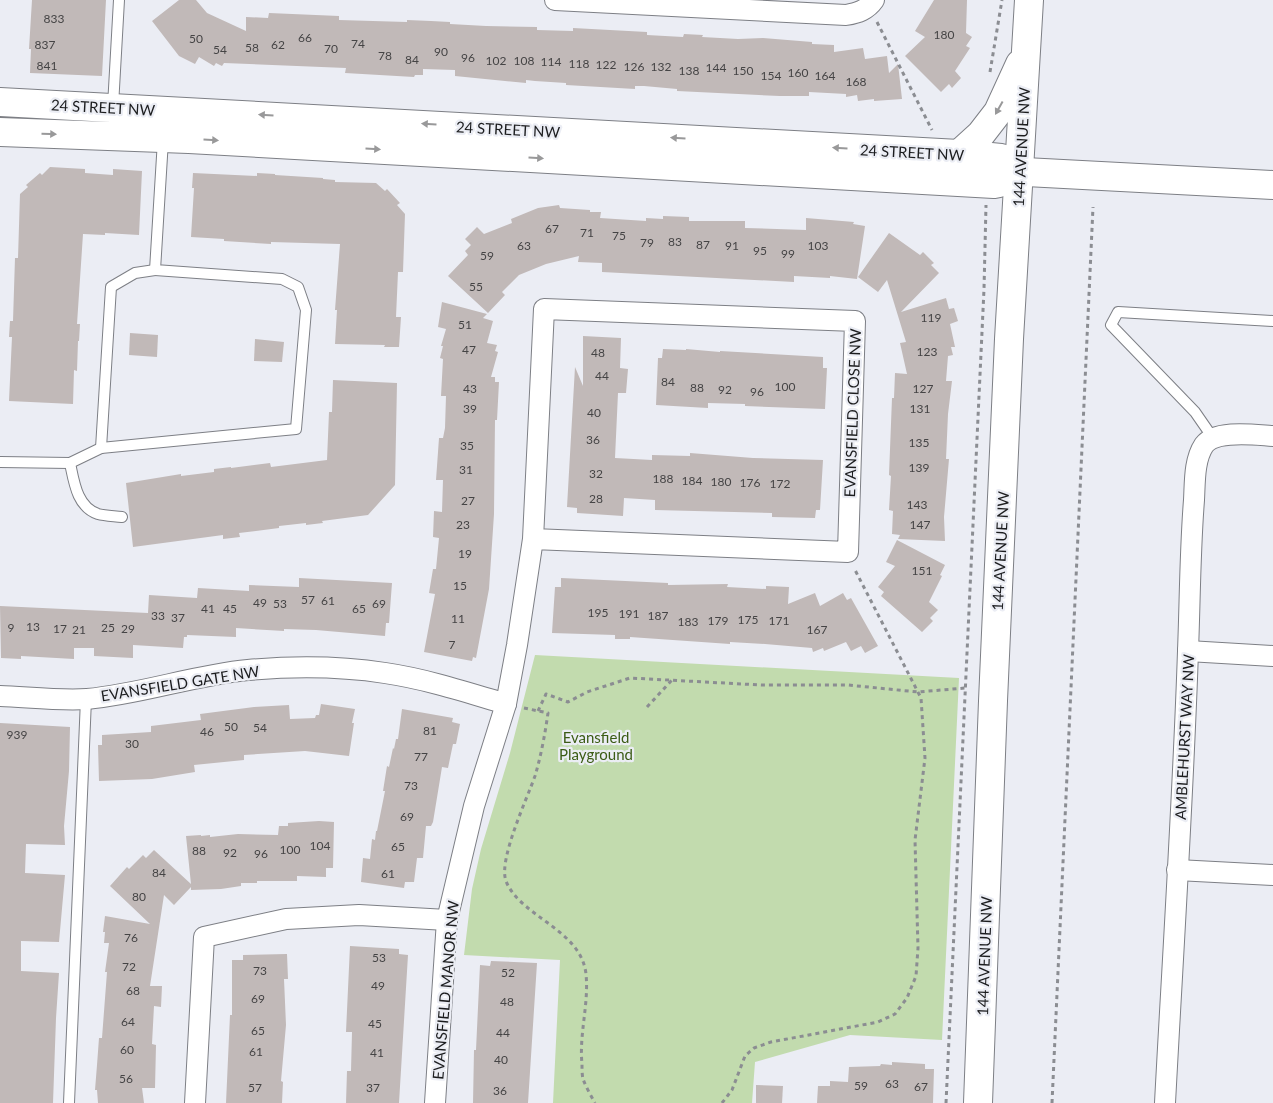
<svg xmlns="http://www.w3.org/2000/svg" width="1273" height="1103" font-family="Lato,sans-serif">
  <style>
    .green { fill: #c2dbae }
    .building { fill: #c1b9b8 }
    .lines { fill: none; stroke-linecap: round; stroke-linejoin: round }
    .lane-casing { stroke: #7d7f85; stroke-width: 12 }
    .street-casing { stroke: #7d7f85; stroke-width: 22 }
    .secondary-casing { stroke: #7d7f85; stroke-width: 30 }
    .path { stroke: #8b8d92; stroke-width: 3; stroke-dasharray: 4 4; stroke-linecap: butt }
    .lane { stroke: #fff; stroke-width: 10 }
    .street { stroke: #fff; stroke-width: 20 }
    .secondary { stroke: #fff; stroke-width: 28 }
    .oneway { fill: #99999a }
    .labels { text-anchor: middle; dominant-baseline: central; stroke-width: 4.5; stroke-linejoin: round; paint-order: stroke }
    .number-label { font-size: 12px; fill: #454445 }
    .street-label { font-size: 15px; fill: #1c1d1f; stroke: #ebedf4 }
    .park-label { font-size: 15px; fill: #3b5c15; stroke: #ebedf4 }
  </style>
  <rect width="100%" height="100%" fill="#ebedf4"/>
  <path class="green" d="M535 655 959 678 942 1040 850 1035 755 1062 752 1103H553L560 960 464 955 472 889 481 849 510 753Z"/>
  <g class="building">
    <path d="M32 0H106L102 76 30 73 31 49H29Z"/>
    <path d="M179 0H196L207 13 246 31V17L268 18 269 13 339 16V20L407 22V20L431 21 450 22V24L486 26 537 27V30L573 31V28L647 32V35L683 37 684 34 703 35 702 37 738 39 763 38 812 42V44L834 45V52L863 48 865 59 887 56 889 73 898 64 902 99 874 101V99L858 101 857 95 846 97V94L809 92V96H780L677 91V89L644 86H635V89L566 85V83L535 81 526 80V83L455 76V70L423 69V75H415L414 77 345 73 346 68 224 63 222 66 216 63 214 66 199 57 195 64 179 56 152 21Z"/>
    <path d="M934 0H967L966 33 972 37 966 46 970 48 955 71 961 78 952 88 949 84 941 92 905 56 925 37 915 31Z"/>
    <path d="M50 167 85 169V173L113 175V169L142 171 139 235 105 233V235L83 234 77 324H80L79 341H78L77 371 74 370 73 404 9 401 12 337H9L10 321H13L15 258H18L20 194 28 187 26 185 40 173 42 175Z"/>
    <path d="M193 173 257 176V173L275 174V175L323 178V179L335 180V182L376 183 385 191 387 189 400 203 397 205 405 214 403 272H398L396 317H401L399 347H384L385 345 335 344 337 310H335L340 244 271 242V244L224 241V239L191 237 194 188H192Z"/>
    <path d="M559 205 560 208 590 210V212H601L600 218 646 221V218L663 219V216L689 217V221H745V228L806 230V218L854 222 853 224 865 226 857 279 830 276V278L794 276V282L602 272V263L578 262 579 256 546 264 519 275 502 292 505 295 488 313 448 276 468 255 465 251 471 245 465 239 477 227 484 234 512 223 511 219 538 208Z"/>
    <path d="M889 233 920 255 923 252 934 263 931 265 939 273 901 312 946 298 949 309 954 308 958 321 950 324 955 347H951L953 355 948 356 946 381H952L948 414 946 459H949L944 517 945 541 898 539 900 535 892 534 893 511 889 510 891 476 889 475 892 398H894L895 373 907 374 900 343 906 342 887 280 878 292 858 277Z"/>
    <path d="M442 302 487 314 483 318 493 321 487 343 497 345 495 351 498 352 491 377H495V382H499L497 420H495L494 514 489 589 476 658 473 657 472 661 424 652 435 594 429 593 433 569H436L439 538 433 537 434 511 442 512 443 480H436L439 438H443L445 428 446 396H441L443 359 440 358 443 346H441L446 329 438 327Z"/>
    <path d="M130 333 158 335 157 357 129 355Z"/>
    <path d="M583 336 621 338 620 368 628 369 626 393H618L615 458 652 460V455L690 456V453L753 458 823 460 820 510H816L815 518 772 517V513L655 510V500L624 498 623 516 577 513V508L567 507 575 367 583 386Z"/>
    <path d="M255 339 284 342 282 362 254 361Z"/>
    <path d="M663 349 686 350V349L720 352V351L823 357V368H827L825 409 745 406V404L708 403V408L656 405 658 358H662Z"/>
    <path d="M333 380 397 383 395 485 368 515 322 521 323 523 306 525V523L279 526V528L239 533 240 537 223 539V535L133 547 126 483 181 474V476L214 472V469L231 467V468L270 463 271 467 327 460 329 412H332Z"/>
    <path d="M897 540 945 565 940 575 942 576 929 602 938 610 930 618 933 621 922 632 881 596 884 592 878 587 895 566 886 562Z"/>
    <path d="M299 578 392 583 389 623H386L385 636 316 630 284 629V631L236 628V637L187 635V637H184L183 648 133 645V658L94 656V648H74V659L21 656V659L1 658 0 606 148 613 149 595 197 598 198 588 249 591V585L299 587Z"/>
    <path d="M561 578 668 583V585L728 584 727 587 766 589V586L789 587 788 604 815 593 820 606 843 593 847 600 851 598 878 646 865 653 861 646 851 651 846 642 824 651 823 648 813 652 812 648 765 644 730 642V644L630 637V639H615V635L552 633 555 587H561Z"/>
    <path d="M321 704 355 709 352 723H354L349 756 305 751 244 755V760L194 765 195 772 152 779 99 781 98 745H102V735L151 732V726L201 720 200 714 254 707 289 705 290 719 315 718 316 715H319Z"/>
    <path d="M402 709 453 718 452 722 460 724 456 744H453L448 768 442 767 433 822 431 826H426L423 858H417L414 882H405L404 888 361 882 363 858 370 859 372 839 375 840 376 831H377L385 791H383L387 766 389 767 393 748 394 749 396 739H398Z"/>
    <path d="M0 723 70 727 69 771 64 826 65 845 26 844 25 873 65 875 59 942 21 941V971L59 973 56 1018 53 1103H0Z"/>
    <path d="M319 821 334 822 333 868H326V877L297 876V881H257V883H241V886L221 889 191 890V887L174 905 164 895 150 986H162L161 1007 154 1006 152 1044 156 1045 155 1088H142L144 1103H98L97 1090H95L97 1065 99 1038H102L107 972H105L109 943H104L105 932H103L105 916 150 924 110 886 127 867 129 869 143 855 146 858 154 850 191 884 186 836 201 835V836L210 835V837L238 834 278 835 279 826H288V823Z"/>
    <path d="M350 946 399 949V954L408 955 399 1103H346L347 1071H351L352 1032H346Z"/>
    <path d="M287 954 288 979H284L286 1025 281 1081 283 1082 282 1103H226L230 1015H232V960H243V955Z"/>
    <path d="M491 961 537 963 528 1103H473L474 1050H476L480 965 490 966Z"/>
    <path d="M892 1062 925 1064V1069H934L933 1103H817L818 1086H830V1081L848 1082 849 1067 880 1066 881 1064 892 1065Z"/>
    <path d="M756 1085 783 1086 782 1103H756Z"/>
  </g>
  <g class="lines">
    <defs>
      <g id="lane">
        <path d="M113 106 119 0"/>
        <path d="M1213 438 1195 412 1111 325 1118 312 1273 321"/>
        <path d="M101 448 111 287 135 273 155 270"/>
        <path d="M0 462 70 463 101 448 296 429 306 310 298 287 282 279 155 270 163 140"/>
        <path d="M70 463C74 482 77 507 98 514 105 516 114 516 122 517"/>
        <path d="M69 1103 86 699"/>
      </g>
      <g id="street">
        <path d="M555 0 846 15C858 13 867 10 874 0"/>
        <path d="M1188 651 1273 656"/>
        <path d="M0 696C27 697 61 701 87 699 142 694 194 675 248 670 294 666 339 666 385 673 426 679 466 692 506 704"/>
        <path d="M1177 870 1273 875"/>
        <path d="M195 1103 204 937 286 919 359 915 447 920"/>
        <path d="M435 1103 447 920 474 806 506 704 517 645 533 539 544 309 855 321 848 552 533 539"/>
        <path d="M1165 1103C1173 952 1183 801 1188 651 1190 600 1190 550 1194 500 1195 482 1194 460 1204 445 1216 429 1256 435 1273 436"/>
      </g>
      <g id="secondary">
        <path d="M0 102 959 154 1001 158 1005 171 999 183 994 184 189 139 0 132"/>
        <path d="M959 154 981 134 998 112 1020 64"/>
        <path d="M1005 171 1273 185"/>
        <path d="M978 1103 993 701 1009 339 1029 0"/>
      </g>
    </defs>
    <use href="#lane" class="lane-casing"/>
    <use href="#street" class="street-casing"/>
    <use href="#secondary" class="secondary-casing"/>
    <g class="path">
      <path d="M877 22 932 130"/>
      <path d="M990 72 1002 0"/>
      <path d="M647 707 672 680"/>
      <path d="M524 708 548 713C545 734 541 756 535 776 527 799 498 860 506 881 520 917 581 929 586 974 589 1004 579 1034 582 1064 582 1069 582 1075 583 1079 586 1087 591 1096 595 1103"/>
      <path d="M538 711 546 694 568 702 587 692 630 678 761 685H848L918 692 965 688"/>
      <path d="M722 1103 732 1090 745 1056 754 1048 771 1042 878 1022 895 1014 907 998 916 976 918 948 915 840 925 758 921 698 854 568"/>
      <path d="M946 1103 984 289 986 205"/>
      <path d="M1052 1103 1093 207"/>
    </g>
    <use href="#lane" class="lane"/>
    <use href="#street" class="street"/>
    <use href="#secondary" class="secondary"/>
  </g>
  <defs><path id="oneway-solid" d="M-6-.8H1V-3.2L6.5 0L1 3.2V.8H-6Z" transform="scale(1.25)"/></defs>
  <g class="oneway">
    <use href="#oneway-solid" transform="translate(999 108) rotate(119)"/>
    <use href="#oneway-solid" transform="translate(266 115) rotate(-177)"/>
    <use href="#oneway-solid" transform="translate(429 124) rotate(-177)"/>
    <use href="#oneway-solid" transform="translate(49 134) rotate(2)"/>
    <use href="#oneway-solid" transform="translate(678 138) rotate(-177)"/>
    <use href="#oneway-solid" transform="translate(211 140) rotate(3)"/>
    <use href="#oneway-solid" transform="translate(840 148) rotate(-177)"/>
    <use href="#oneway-solid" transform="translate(373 149) rotate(3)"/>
    <use href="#oneway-solid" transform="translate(536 158) rotate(3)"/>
  </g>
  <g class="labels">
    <g class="number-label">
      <text x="54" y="18">833</text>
      <text x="944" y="34">180</text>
      <text x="305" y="37">66</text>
      <text x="196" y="38">50</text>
      <text x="358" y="43">74</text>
      <text x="45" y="44">837</text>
      <text x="278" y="44">62</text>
      <text x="252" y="47">58</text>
      <text x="331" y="48">70</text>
      <text x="220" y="49">54</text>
      <text x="441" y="51">90</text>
      <text x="385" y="55">78</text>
      <text x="468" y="57">96</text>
      <text x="412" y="59">84</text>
      <text x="496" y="60">102</text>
      <text x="524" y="60">108</text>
      <text x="551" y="61">114</text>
      <text x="579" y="63">118</text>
      <text x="606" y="64">122</text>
      <text x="47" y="65">841</text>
      <text x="634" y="66">126</text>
      <text x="661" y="66">132</text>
      <text x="716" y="67">144</text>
      <text x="689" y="70">138</text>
      <text x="743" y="70">150</text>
      <text x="798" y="72">160</text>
      <text x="771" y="75">154</text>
      <text x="825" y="75">164</text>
      <text x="856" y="81">168</text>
      <text x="552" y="228">67</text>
      <text x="587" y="232">71</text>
      <text x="619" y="235">75</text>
      <text x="675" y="241">83</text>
      <text x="647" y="242">79</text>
      <text x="703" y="244">87</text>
      <text x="524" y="245">63</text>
      <text x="732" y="245">91</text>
      <text x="818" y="245">103</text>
      <text x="760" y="250">95</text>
      <text x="788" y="253">99</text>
      <text x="487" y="255">59</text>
      <text x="476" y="286">55</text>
      <text x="931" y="317">119</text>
      <text x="465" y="324">51</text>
      <text x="469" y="349">47</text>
      <text x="927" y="351">123</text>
      <text x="598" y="352">48</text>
      <text x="602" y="375">44</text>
      <text x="668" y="381">84</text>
      <text x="785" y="386">100</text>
      <text x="697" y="387">88</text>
      <text x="470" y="388">43</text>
      <text x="923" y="388">127</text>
      <text x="725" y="389">92</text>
      <text x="757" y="391">96</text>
      <text x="470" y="408">39</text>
      <text x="920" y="408">131</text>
      <text x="594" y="412">40</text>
      <text x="593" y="439">36</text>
      <text x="919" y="442">135</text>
      <text x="467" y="445">35</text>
      <text x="919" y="467">139</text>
      <text x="466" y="469">31</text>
      <text x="596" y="473">32</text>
      <text x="663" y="478">188</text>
      <text x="692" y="480">184</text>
      <text x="721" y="481">180</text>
      <text x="750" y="482">176</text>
      <text x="780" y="483">172</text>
      <text x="596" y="498">28</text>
      <text x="468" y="500">27</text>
      <text x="917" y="504">143</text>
      <text x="463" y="524">23</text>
      <text x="920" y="524">147</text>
      <text x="465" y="553">19</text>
      <text x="922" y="570">151</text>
      <text x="460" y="585">15</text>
      <text x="308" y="599">57</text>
      <text x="328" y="600">61</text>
      <text x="260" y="602">49</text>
      <text x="280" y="603">53</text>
      <text x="379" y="603">69</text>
      <text x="208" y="608">41</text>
      <text x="230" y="608">45</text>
      <text x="359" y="608">65</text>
      <text x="598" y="612">195</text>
      <text x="629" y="613">191</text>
      <text x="158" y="615">33</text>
      <text x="658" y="615">187</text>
      <text x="178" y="617">37</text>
      <text x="458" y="618">11</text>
      <text x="748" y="619">175</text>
      <text x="718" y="620">179</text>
      <text x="779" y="620">171</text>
      <text x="688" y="621">183</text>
      <text x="33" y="626">13</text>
      <text x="11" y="627">9</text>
      <text x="108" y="627">25</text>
      <text x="60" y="628">17</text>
      <text x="128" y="628">29</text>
      <text x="79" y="629">21</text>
      <text x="817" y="629">167</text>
      <text x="452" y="644">7</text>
      <text x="231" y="726">50</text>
      <text x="260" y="727">54</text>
      <text x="430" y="730">81</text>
      <text x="207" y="731">46</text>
      <text x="17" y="734">939</text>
      <text x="132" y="743">30</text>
      <text x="421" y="756">77</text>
      <text x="411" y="785">73</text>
      <text x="407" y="816">69</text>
      <text x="320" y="845">104</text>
      <text x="398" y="846">65</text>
      <text x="290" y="849">100</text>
      <text x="199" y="850">88</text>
      <text x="230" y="852">92</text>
      <text x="261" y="853">96</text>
      <text x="159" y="872">84</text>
      <text x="388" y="873">61</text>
      <text x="139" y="896">80</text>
      <text x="131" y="937">76</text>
      <text x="379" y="957">53</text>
      <text x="129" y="966">72</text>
      <text x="260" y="970">73</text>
      <text x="508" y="972">52</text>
      <text x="378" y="985">49</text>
      <text x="133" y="990">68</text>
      <text x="258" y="998">69</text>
      <text x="507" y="1001">48</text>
      <text x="128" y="1021">64</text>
      <text x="375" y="1023">45</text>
      <text x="258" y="1030">65</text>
      <text x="503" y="1032">44</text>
      <text x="127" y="1049">60</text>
      <text x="256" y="1051">61</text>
      <text x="377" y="1052">41</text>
      <text x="501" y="1059">40</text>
      <text x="126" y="1078">56</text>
      <text x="892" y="1083">63</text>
      <text x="861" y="1085">59</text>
      <text x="921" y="1086">67</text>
      <text x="255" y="1087">57</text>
      <text x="373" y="1087">37</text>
      <text x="500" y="1090">36</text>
    </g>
    <g class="street-label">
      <text transform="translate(103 107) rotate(3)">24 STREET NW</text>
      <text transform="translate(508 129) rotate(3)">24 STREET NW</text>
      <text transform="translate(1021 147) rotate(-87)">144 AVENUE NW</text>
      <text transform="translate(912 152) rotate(3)">24 STREET NW</text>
      <text transform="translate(852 413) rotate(-88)">EVANSFIELD CLOSE NW</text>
      <text transform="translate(1000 551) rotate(-87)">144 AVENUE NW</text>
      <text transform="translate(180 683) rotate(-9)">EVANSFIELD GATE NW</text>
      <text transform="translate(1184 737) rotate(-87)">AMBLEHURST WAY NW</text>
      <text transform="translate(984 956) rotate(-88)">144 AVENUE NW</text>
      <text transform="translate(445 990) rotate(-85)">EVANSFIELD MANOR NW</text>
    </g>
    <g class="park-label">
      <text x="596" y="737">Evansfield<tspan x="596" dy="17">Playground</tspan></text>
    </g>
  </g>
</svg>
